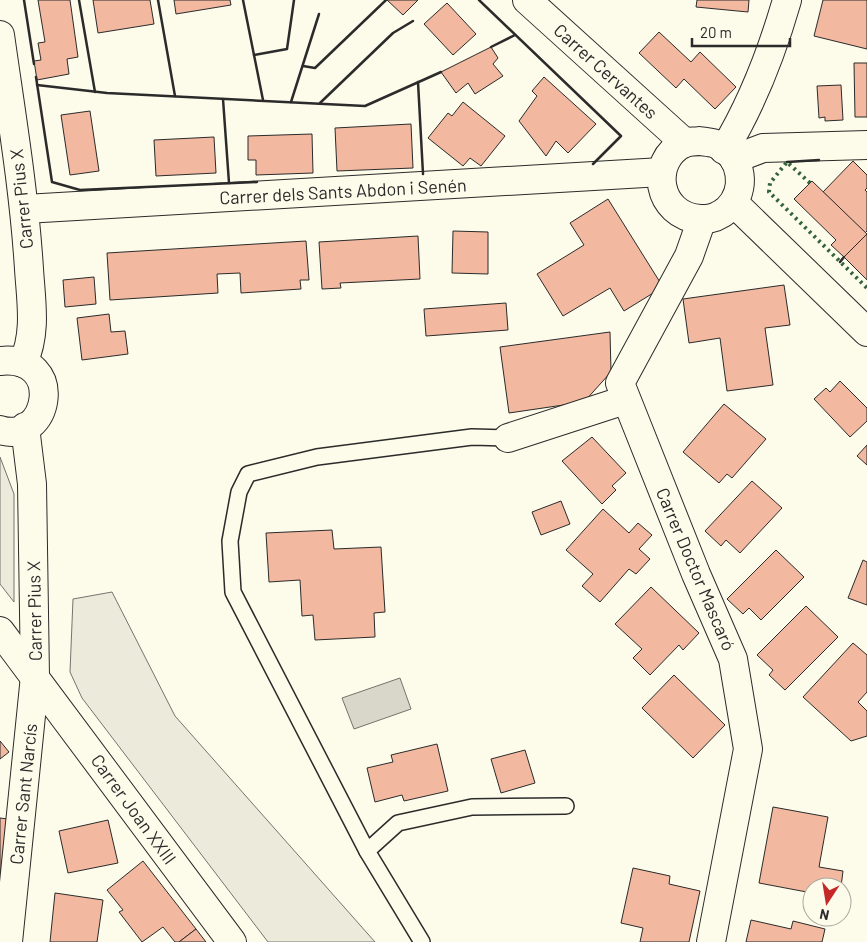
<svg xmlns="http://www.w3.org/2000/svg" width="867" height="942" font-family="Barlow,sans-serif">
  <style>
    .green { fill: #ecebdb; stroke: #74746e }
    .water { fill: #d8d7c9; stroke: #74746e }
    .building { fill: #f2b8a0; stroke: #2b2b2b }
    .lines { fill: none; stroke-linecap: round; stroke-linejoin: round }
    .lane-casing { stroke: #2b2b2b; stroke-width: 18 }
    .street-casing { stroke: #2b2b2b; stroke-width: 30 }
    .lane { stroke: #fdfbea; stroke-width: 15 }
    .street { stroke: #fdfbea; stroke-width: 28 }
    .hedge { stroke: #34623c; stroke-width: 4; stroke-dasharray: 2.5 4; stroke-linecap: butt }
    .wall { stroke: #2b2b2b; stroke-width: 2.5 }
    .labels { text-anchor: middle; dominant-baseline: central; stroke-width: 4; stroke-linejoin: round; paint-order: stroke }
    .street-label { font-size: 18px; fill: #2b2b2b; stroke: #fdfbea }
  </style>
  <rect width="100%" height="100%" fill="#fdfbea"/>
  <g class="green">
    <path d="M0 457 14 494V602L0 584Z"/>
    <path d="M112 592 175 716 375 942H268L82 698 70 672 73 599Z"/>
  </g>
  <path class="water" d="M400 678 411 709 354 729 342 698Z"/>
  <g class="building">
    <path d="M38 0H70L78 57 67 59 69 74 37 80 34 61 41 60 38 43 45 42Z"/>
    <path d="M93 0H150L154 24 98 33Z"/>
    <path d="M174 0H230L231 5 176 14Z"/>
    <path d="M387 0H418L403 15Z"/>
    <path d="M697 0H749L748 12 696 7Z"/>
    <path d="M823 0H867V49L814 36Z"/>
    <path d="M447 3 476 34 453 55 424 24Z"/>
    <path d="M659 32 691 62 700 52 736 87 715 109 684 79 676 88 639 53Z"/>
    <path d="M491 47 498 58 493 64 503 76 475 94 468 83 456 93 441 72Z"/>
    <path d="M854 63H867V117H855Z"/>
    <path d="M544 77 596 124 568 153 556 141 546 156 519 121 537 96 532 91Z"/>
    <path d="M841 85 843 120 825 121V117L819 118 817 86Z"/>
    <path d="M463 102 505 136 481 166 470 158 463 166 428 138 448 113 452 116Z"/>
    <path d="M90 111 99 171 70 175 61 115Z"/>
    <path d="M411 124 413 168 337 171 335 128Z"/>
    <path d="M312 134 313 173 256 175V160H248V136Z"/>
    <path d="M214 137 216 173 156 176 154 140Z"/>
    <path d="M853 161 867 175V188L865 190 867 192V231L865 233 823 192Z"/>
    <path d="M812 181 867 234 844 257 831 245 836 240 794 199Z"/>
    <path d="M608 199 663 287 624 311 610 288 563 316 537 274 584 245 570 223Z"/>
    <path d="M453 231 488 232V274L452 273Z"/>
    <path d="M867 234V280L844 257Z"/>
    <path d="M418 236 420 279 340 283 341 288 322 289 319 242Z"/>
    <path d="M306 241 309 280H300L301 289 241 293 240 273 217 274 218 293 110 300 107 253Z"/>
    <path d="M94 277 96 304 65 307 63 280Z"/>
    <path d="M784 285 790 325 765 328 773 385 727 391 720 338 689 343 683 299Z"/>
    <path d="M506 303 508 330 426 336 424 309Z"/>
    <path d="M109 314 111 332 125 331 128 354 82 360 77 318Z"/>
    <path d="M610 332 611 372 584 402 509 413 500 347Z"/>
    <path d="M840 381 867 408V421L850 437 814 399 826 388 830 392Z"/>
    <path d="M724 404 766 439 732 478 727 474 719 483 683 452Z"/>
    <path d="M592 437 626 473 612 486 616 490 602 504 562 461Z"/>
    <path d="M867 445V465L857 456Z"/>
    <path d="M752 481 782 508 740 553 726 540 721 546 705 531Z"/>
    <path d="M561 501 570 524 541 535 532 512Z"/>
    <path d="M603 509 629 533 638 523 652 535 639 549 650 559 636 574 629 569 600 602 582 586 593 574 566 550Z"/>
    <path d="M332 530 334 549 381 547 385 612 374 613 375 637 315 640 313 615 302 616 300 580 269 582 266 533Z"/>
    <path d="M776 550 804 577 761 620 749 608 743 614 727 599Z"/>
    <path d="M863 560 867 562V605L848 598Z"/>
    <path d="M651 587 699 633 683 650 679 645 650 675 633 658 642 649 615 624Z"/>
    <path d="M806 606 838 637 785 690 769 675 773 670 757 655Z"/>
    <path d="M853 643 867 655V692L858 702 867 711V736L851 741 803 697Z"/>
    <path d="M674 675 725 725 693 758 642 708Z"/>
    <path d="M0 741 9 752 0 759Z"/>
    <path d="M437 744 448 791 404 801 402 795 375 802 367 768 393 762 391 755Z"/>
    <path d="M525 750 535 783 501 793 491 759Z"/>
    <path d="M773 807 828 817 819 867 843 871 841 887H812V893L759 883Z"/>
    <path d="M0 818 8 819 0 887Z"/>
    <path d="M108 820 118 863 68 873 59 831Z"/>
    <path d="M143 861 196 929 179 942H175L163 927 142 942 119 912 123 910 107 890Z"/>
    <path d="M633 868 670 876 669 884 700 891 689 942H640L643 928 621 923Z"/>
    <path d="M55 893 103 900 97 942H50Z"/>
    <path d="M751 920 791 929 793 921 825 929 822 942H746Z"/>
    <path d="M196 929 206 942H179Z"/>
  </g>
  <g class="lines">
    <defs>
      <g id="lane">
        <path d="M367 851 233 592 230 541 239 492 248 474 317 457 472 437 508 438"/>
        <path d="M422 942 367 851 398 823 472 807 566 806"/>
      </g>
      <g id="street">
        <path d="M527 0 685 143"/>
        <path d="M0 35C11 113 24 190 29 269 31 301 37 333 23 363"/>
        <path d="M699 141C705 142 713 142 718 145 743 157 747 190 728 209 720 216 711 220 700 219 657 216 648 161 684 143 688 141 695 142 699 141Z"/>
        <path d="M724 150C752 104 772 52 787 0"/>
        <path d="M734 159 763 148 867 145"/>
        <path d="M734 203 867 332"/>
        <path d="M25 209 662 172"/>
        <path d="M702 219 689 256 620 383 696 574 733 659 748 749 711 942"/>
        <path d="M0 361C67 354 49 446 0 430"/>
        <path d="M508 438 625 400"/>
        <path d="M0 631 232 942"/>
        <path d="M8 942 35 676 32 484 25 427"/>
      </g>
    </defs>
    <use href="#lane" class="lane-casing"/>
    <use href="#street" class="street-casing"/>
    <use href="#lane" class="lane"/>
    <use href="#street" class="street"/>
    <path class="hedge" d="M810 183 787 162 770 183 769 192 867 288"/>
    <g class="wall">
      <path d="M24 0 34 64"/>
      <path d="M79 0 95 92"/>
      <path d="M158 0 175 96"/>
      <path d="M243 0 263 100"/>
      <path d="M479 0 621 136 593 164"/>
      <path d="M491 47 515 35"/>
      <path d="M254 55 287 49 294 0"/>
      <path d="M303 66 315 68 386 0"/>
      <path d="M36 77 52 182 80 190 257 182"/>
      <path d="M418 82 423 174"/>
      <path d="M37 85 107 93 365 106 441 72"/>
      <path d="M223 99 229 183"/>
      <path d="M291 102 319 14"/>
      <path d="M320 103 393 33 413 21"/>
      <path d="M787 162 819 160"/>
      <path d="M840 262 844 257"/>
    </g>
  </g>
  <g class="labels">
    <g class="street-label">
      <text transform="translate(606 71) rotate(42)">Carrer Cervantes</text>
      <text transform="translate(343 191) rotate(-3)">Carrer dels Sants Abdon i Senén</text>
      <text transform="translate(21 199) rotate(-96)">Carrer Pius X</text>
      <text transform="translate(696 569) rotate(67)">Carrer Doctor Mascaró</text>
      <text transform="translate(34 611) rotate(-91)">Carrer Pius X</text>
      <text transform="translate(23 794) rotate(-84)">Carrer Sant Narcís</text>
      <text transform="translate(134 809) rotate(54)">Carrer Joan XXIII</text>
    </g>
  </g>
  <g transform="translate(827 902) rotate(192)"><circle r="24" fill="#fdfbea" stroke="#a9a89e"/>
  <path d="M0-4L9 19L0 12L-9 19Z" fill="#c62828"/>
  <text y="-8" font-size="14" font-weight="bold" text-anchor="middle" fill="#2b2b2b">N</text>
  </g>
  <path d="M692 38v8h98v-8" fill="none" stroke="#2b2b2b" stroke-width="2.5"/>
  <text x="700" y="38" font-size="15" fill="#2b2b2b" stroke="#fdfbea" stroke-width="4" paint-order="stroke">20 m</text>
</svg>
